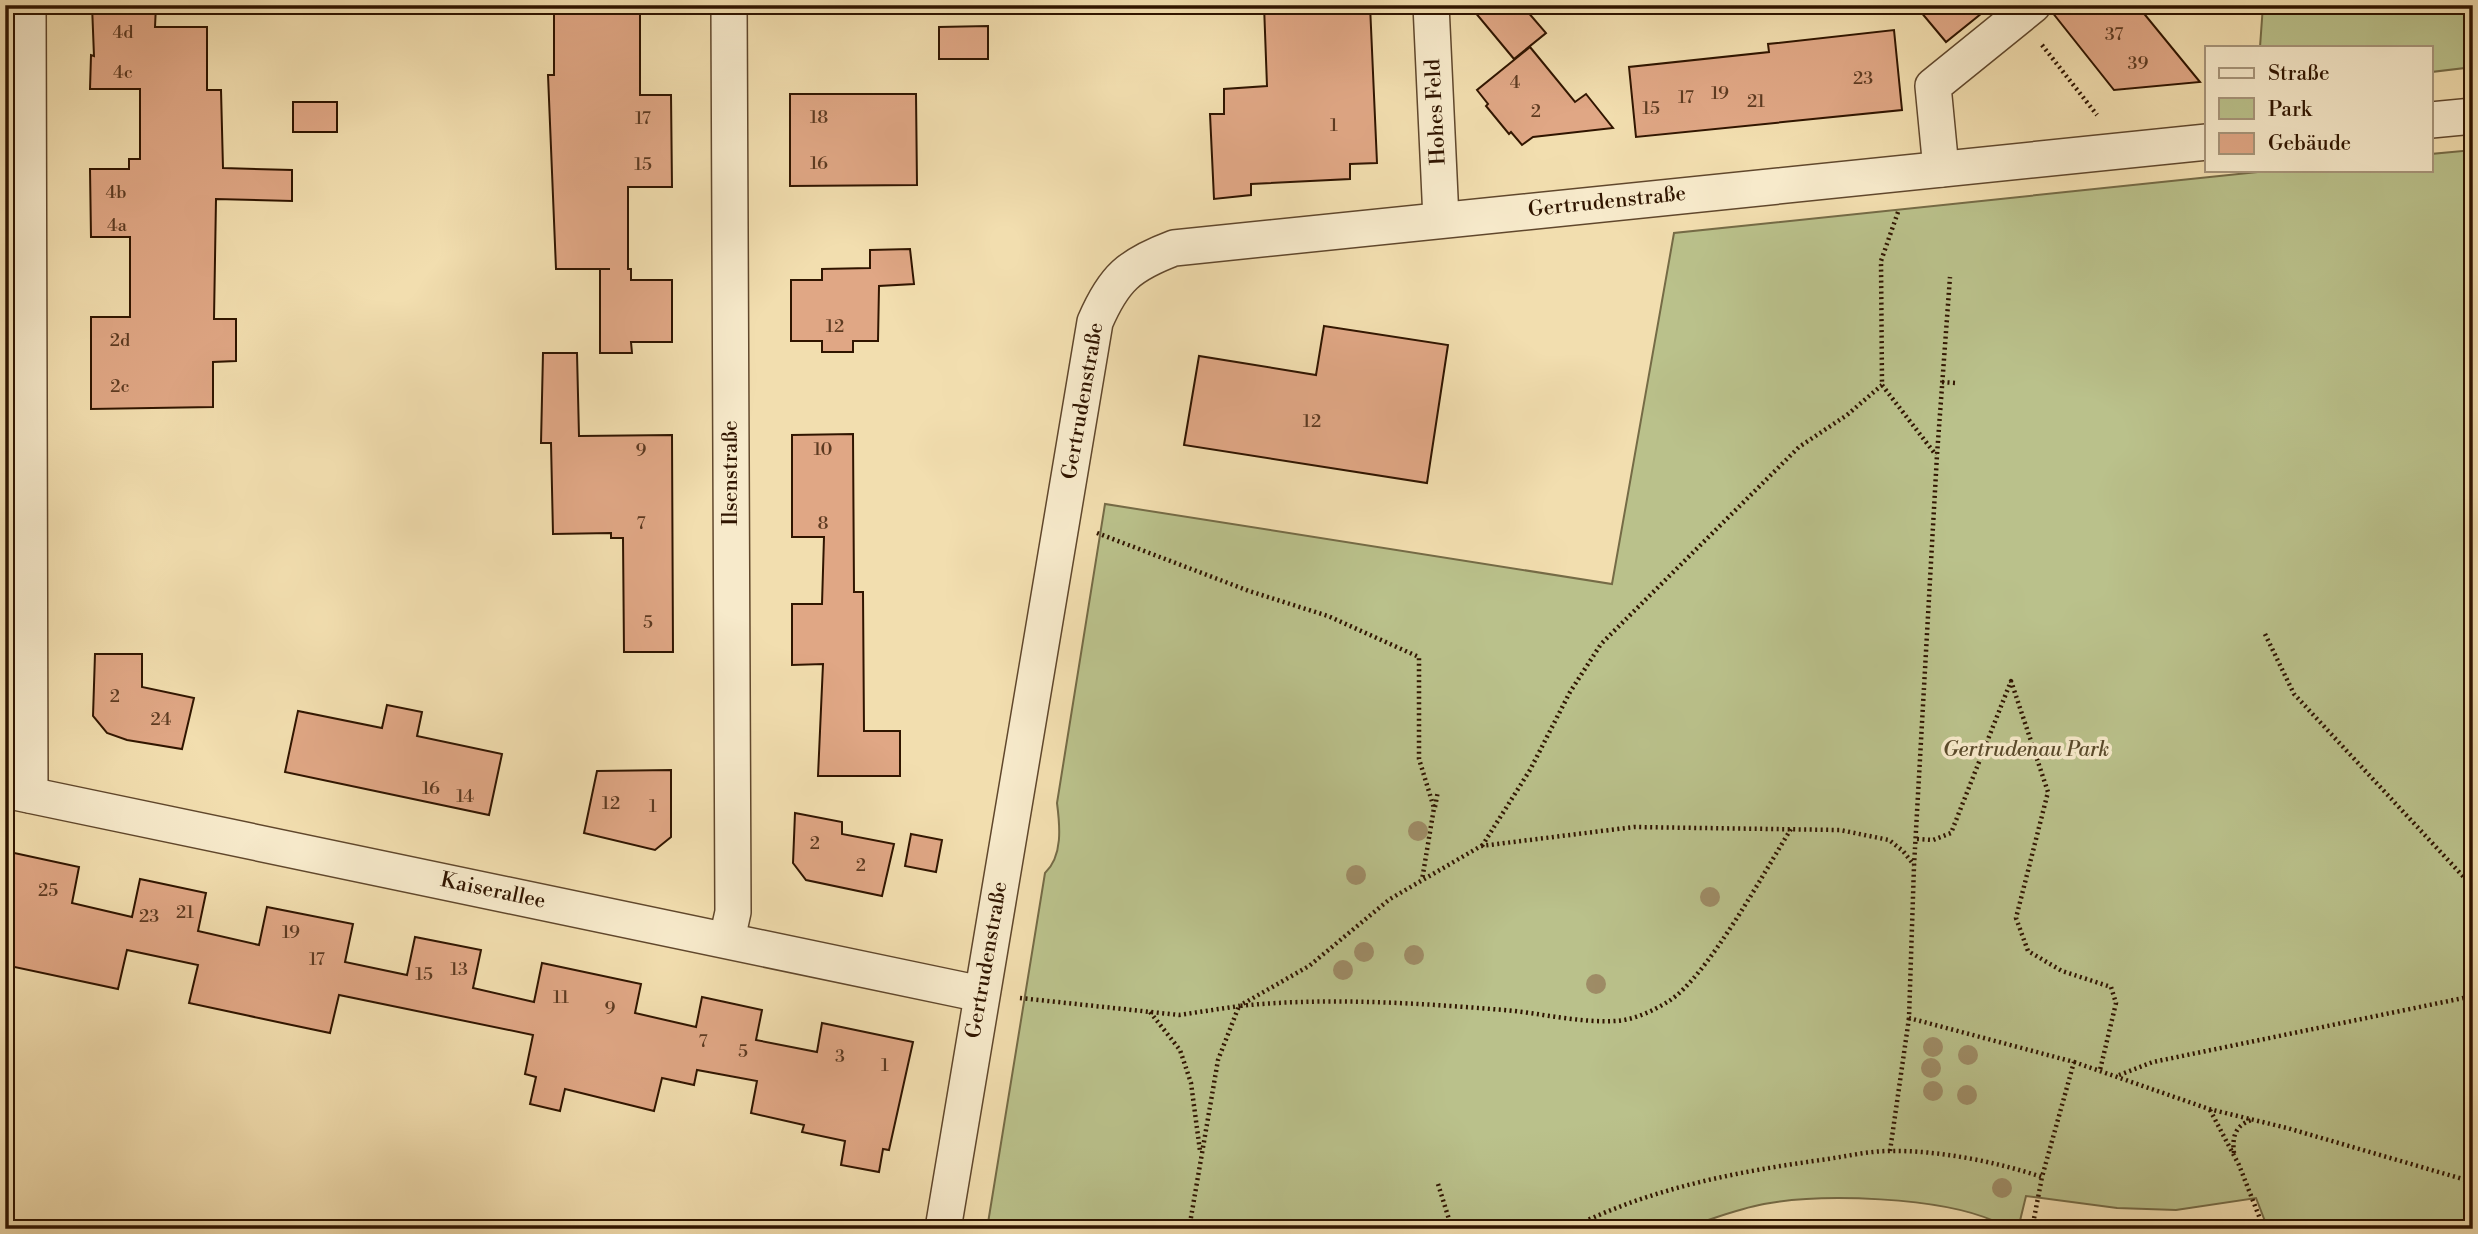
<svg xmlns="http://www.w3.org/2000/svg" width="2478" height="1234" font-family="'Libre Bodoni',serif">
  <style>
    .green { fill: #bac18b; stroke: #756b46; stroke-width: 2 }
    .building { fill: #e0a785; stroke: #301500; stroke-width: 2 }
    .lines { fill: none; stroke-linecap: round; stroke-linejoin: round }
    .street-casing { stroke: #60472c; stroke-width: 38 }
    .path { stroke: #301500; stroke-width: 4.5; stroke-dasharray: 2 3.5; stroke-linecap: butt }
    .street { stroke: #f7eacb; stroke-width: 35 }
    .tree { fill: #9e8c66 }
    .labels { text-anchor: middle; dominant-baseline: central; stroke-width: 7; stroke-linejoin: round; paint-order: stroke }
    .number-label { font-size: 18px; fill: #5c3a21 }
    .street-label { font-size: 21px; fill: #301500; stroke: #f7eacb }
    .park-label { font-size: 21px; font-style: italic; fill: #59492a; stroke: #f7eacb }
  </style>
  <rect width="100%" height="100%" fill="#f2deaf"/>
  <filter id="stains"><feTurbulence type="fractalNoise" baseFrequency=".00286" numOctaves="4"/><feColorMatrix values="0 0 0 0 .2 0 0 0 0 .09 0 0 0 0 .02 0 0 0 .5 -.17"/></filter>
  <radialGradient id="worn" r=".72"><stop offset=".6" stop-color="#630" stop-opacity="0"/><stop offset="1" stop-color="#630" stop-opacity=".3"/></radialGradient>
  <g class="green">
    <path d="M2263 5H2473V67L2431 72V47H2260Z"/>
    <path d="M2473 150V1229H2268L2256 1198 2176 1210 2117 1208 2026 1196 2018 1229H1993L1994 1221C1940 1197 1822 1193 1764 1204 1736 1209 1708 1221 1680 1229H987L1045 873C1063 856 1060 826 1057 803L1105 504 1612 584 1674 233 2277 170H2431V154Z"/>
  </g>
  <g class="building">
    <path d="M92 5H156L155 27H207V90H221L223 168 292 170V201L216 199 214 319H236V361L213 362V407L91 409V317H130V237H91L90 169H129V159H140V89H90L91 55 94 56Z"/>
    <path d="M598 5H640V95H671L672 187H628V269H631V280H672V342H631L632 353H600V269H610H556L548 75H554V13L598 14Z"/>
    <path d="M1264 5H1370L1377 163 1350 164V179L1251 184V195L1214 199 1210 114H1224V89L1267 86Z"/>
    <path d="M1469 5H1499L1527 11 1546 33 1514 59Z"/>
    <path d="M1915 5H1992L1946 42Z"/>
    <path d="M2053 5H2137L2200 82 2114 90 2052 12Z"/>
    <path d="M988 26V59H939V27Z"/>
    <path d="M1894 30 1902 110 1636 137 1629 67 1769 52 1768 44Z"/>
    <path d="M1530 47 1575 102 1586 94 1613 128 1533 137 1522 145 1511 132 1509 134 1486 106 1488 104 1477 90Z"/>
    <path d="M790 94H916L917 185 790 186Z"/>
    <rect x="293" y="102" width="44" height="30"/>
    <path d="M910 249 914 284 879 286 878 341H853V352H822V341H791V280H822V269L870 268V250Z"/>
    <path d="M1324 326 1448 345 1427 483 1184 445 1199 356 1316 375Z"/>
    <path d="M543 353H577L579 436 672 435 673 652H624L623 538H611V533L553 534 551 443H541Z"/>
    <path d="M853 434 854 592H863L864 731H900V776H818L823 664 792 665V604H822L824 537H792V435Z"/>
    <path d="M95 654H142V687L194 698 182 749 127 740 107 733 93 716Z"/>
    <path d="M387 705 422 712 417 736 502 754 489 815 285 772 298 711 382 728Z"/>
    <path d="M671 770V837L655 850 584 833 597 771Z"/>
    <path d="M795 813 842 822V834L894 844 882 896 806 880 793 863Z"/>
    <path d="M911 834 942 840 936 872 905 866Z"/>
    <path d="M5 851 79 867 72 903 132 917 140 879 206 893 198 931 259 945 267 907 353 924 345 962 407 975 415 937 481 950 473 988 534 1002 542 963 641 984 635 1013 696 1027 702 997 762 1010 756 1040 817 1052 822 1023 913 1042 889 1150 883 1149 879 1172 841 1165 845 1141 802 1132 804 1125 751 1113 757 1081 697 1070 694 1085 662 1078 654 1111 565 1089 560 1111 530 1104 536 1077 525 1074 533 1035 339 995 330 1033 287 1024 189 1003 198 965 127 950 118 989 5 965Z"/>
  </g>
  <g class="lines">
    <defs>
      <g id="street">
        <path d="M28 5 30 795"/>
        <path d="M1431 5 1441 219"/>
        <path d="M2431 120 2473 116"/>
        <path d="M1941 169 1933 86 2033 5"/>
        <path d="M5 790 981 994"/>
        <path d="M727 939 733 912 729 5"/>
        <path d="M943 1229 1095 322C1114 278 1129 265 1174 248L2207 142"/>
      </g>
    </defs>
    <use href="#street" class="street-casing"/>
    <g class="path">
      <path d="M2042 45 2097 115"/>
      <path d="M1898 212 1881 261 1882 385 1936 455"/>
      <path d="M1942 382 1956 383"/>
      <path d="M1097 533 1249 591 1328 616 1419 657V759L1434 808 1422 880"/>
      <path d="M2265 634 2294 694 2473 887"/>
      <path d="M1435 807 1438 791"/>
      <path d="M1917 839 1933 840 1951 833 2011 681 2048 792 2016 918 2028 951 2062 971 2111 987 2116 1003 2100 1070"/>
      <path d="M1482 846 1530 770 1570 692 1601 644 1799 447 1847 415 1882 385"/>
      <path d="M1020 998 1179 1015 1239 1006 1309 966 1390 899 1481 846 1634 827 1840 830 1889 840 1903 851 1914 865"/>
      <path d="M1150 1012 1180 1050 1191 1083 1200 1151"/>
      <path d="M2074 1062 2209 1109 2287 1128 2473 1182"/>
      <path d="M2119 1075 2153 1062 2473 996"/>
      <path d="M2210 1110 2239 1165 2264 1229"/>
      <path d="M1890 1151 1909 1018"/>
      <path d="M2234 1153C2232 1137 2235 1125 2252 1120"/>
      <path d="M1438 1184 1452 1229"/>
      <path d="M1189 1229 1218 1060 1239 1006C1326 997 1417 1003 1504 1010 1540 1013 1579 1023 1615 1021 1634 1020 1653 1011 1669 1001 1708 976 1764 872 1791 829"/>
      <path d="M1569 1229C1648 1189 1734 1172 1821 1160 1844 1157 1867 1151 1890 1151 1938 1150 1997 1162 2042 1177L2074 1062 1909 1018 1914 866 1937 455 1950 277"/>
      <path d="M2032 1229 2042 1177"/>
    </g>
    <use href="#street" class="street"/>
  </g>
  <g class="tree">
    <circle cx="1418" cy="831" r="10"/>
    <circle cx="1356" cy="875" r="10"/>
    <circle cx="1710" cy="897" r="10"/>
    <circle cx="1364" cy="952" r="10"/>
    <circle cx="1414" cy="955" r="10"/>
    <circle cx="1343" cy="970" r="10"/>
    <circle cx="1596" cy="984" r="10"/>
    <circle cx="1933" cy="1047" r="10"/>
    <circle cx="1968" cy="1055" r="10"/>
    <circle cx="1931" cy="1068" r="10"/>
    <circle cx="1933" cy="1091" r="10"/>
    <circle cx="1967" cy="1095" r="10"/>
    <circle cx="2002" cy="1188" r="10"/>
  </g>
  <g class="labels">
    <g class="number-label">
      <text x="123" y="32">4d</text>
      <text x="2114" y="34">37</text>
      <text x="2138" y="63">39</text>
      <text x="123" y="72">4c</text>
      <text x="1863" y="78">23</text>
      <text x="1515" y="82">4</text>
      <text x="1720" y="93">19</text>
      <text x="1686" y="97">17</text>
      <text x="1756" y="101">21</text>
      <text x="1651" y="108">15</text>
      <text x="1536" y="111">2</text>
      <text x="819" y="117">18</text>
      <text x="643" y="118">17</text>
      <text x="1334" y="125">1</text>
      <text x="819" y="163">16</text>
      <text x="643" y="164">15</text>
      <text x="116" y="192">4b</text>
      <text x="117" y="225">4a</text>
      <text x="835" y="326">12</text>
      <text x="120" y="340">2d</text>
      <text x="120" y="386">2c</text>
      <text x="1312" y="421">12</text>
      <text x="823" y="449">10</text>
      <text x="641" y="450">9</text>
      <text x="641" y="523">7</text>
      <text x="823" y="523">8</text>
      <text x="648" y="622">5</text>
      <text x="115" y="696">2</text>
      <text x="161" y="719">24</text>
      <text x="431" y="788">16</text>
      <text x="465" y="796">14</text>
      <text x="611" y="803">12</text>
      <text x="653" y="806">1</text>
      <text x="815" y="843">2</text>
      <text x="861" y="865">2</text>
      <text x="48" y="890">25</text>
      <text x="185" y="912">21</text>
      <text x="149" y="916">23</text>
      <text x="291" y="932">19</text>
      <text x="317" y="959">17</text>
      <text x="459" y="969">13</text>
      <text x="424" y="974">15</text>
      <text x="561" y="997">11</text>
      <text x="610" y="1008">9</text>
      <text x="703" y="1041">7</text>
      <text x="743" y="1051">5</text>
      <text x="840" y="1056">3</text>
      <text x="885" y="1065">1</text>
    </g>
    <g class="street-label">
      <text transform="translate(1436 112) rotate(-93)">Hohes Feld</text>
      <text transform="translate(1607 202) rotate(-6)">Gertrudenstraße</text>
      <text transform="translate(1083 401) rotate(-80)">Gertrudenstraße</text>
      <text transform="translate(731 473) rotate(-90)">Ilsenstraße</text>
      <text transform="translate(493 891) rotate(12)">Kaiserallee</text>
      <text transform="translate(987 960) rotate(-80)">Gertrudenstraße</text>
    </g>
    <g class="park-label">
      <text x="2026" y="750">Gertrudenau Park</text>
    </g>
  </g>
  <rect width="2478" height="1234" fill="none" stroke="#f2deaf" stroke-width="28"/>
  <rect x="7" y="7" width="2464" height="1220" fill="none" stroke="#301500" stroke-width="3.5"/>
  <rect x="14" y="14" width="2450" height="1206" fill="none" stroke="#301500" stroke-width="2"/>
  <rect x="2205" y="46" width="228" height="126" fill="#f7eacb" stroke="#a7957a" stroke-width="2"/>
  <rect x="2219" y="68" width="35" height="10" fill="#f7eacb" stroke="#a7957a" stroke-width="2"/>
  <text x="2268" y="80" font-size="21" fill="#301500">Straße</text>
  <rect x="2219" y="98" width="35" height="21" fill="#bac18b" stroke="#a7957a" stroke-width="2"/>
  <text x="2268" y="116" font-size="21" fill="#301500">Park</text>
  <rect x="2219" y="133" width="35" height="21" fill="#e0a785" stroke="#a7957a" stroke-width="2"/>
  <text x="2268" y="150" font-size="21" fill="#301500">Gebäude</text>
  <rect width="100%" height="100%" filter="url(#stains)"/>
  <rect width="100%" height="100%" fill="url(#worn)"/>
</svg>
